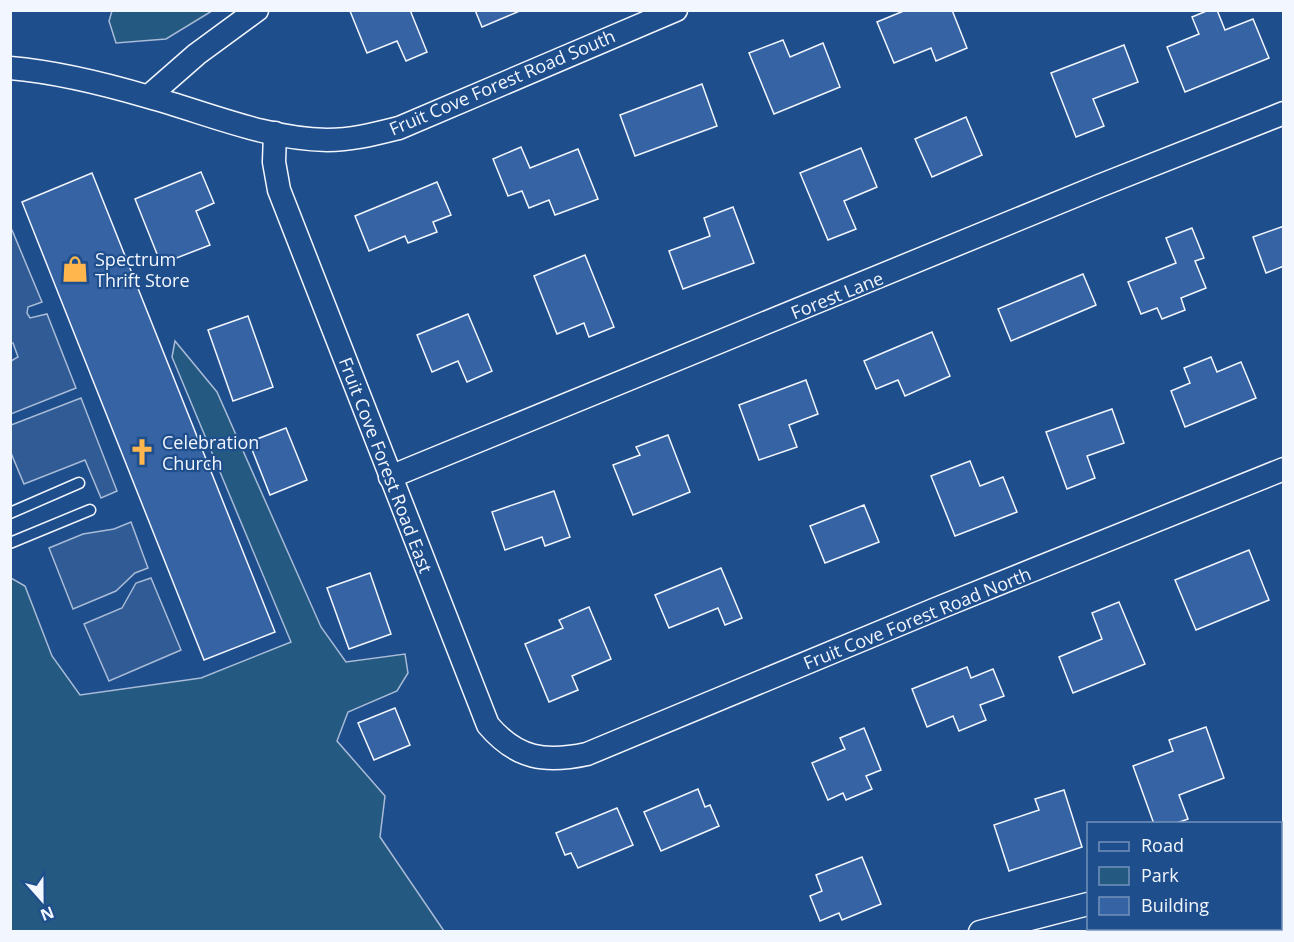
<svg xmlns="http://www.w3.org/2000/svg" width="1294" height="942" font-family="'Open Sans',sans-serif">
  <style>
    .green { fill: #245a82; stroke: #a8bbd7; stroke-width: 1.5 }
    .parking { fill: #305b95; stroke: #a8bbd7; stroke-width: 1.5 }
    .building { fill: #3563a3; stroke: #f2f6ff; stroke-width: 1.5 }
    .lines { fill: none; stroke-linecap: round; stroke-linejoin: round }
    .lane-casing { stroke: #f2f6ff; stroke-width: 13 }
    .street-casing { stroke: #f2f6ff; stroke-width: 25 }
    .lane { stroke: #1f4e8c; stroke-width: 10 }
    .street { stroke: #1f4e8c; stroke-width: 22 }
    .labels { text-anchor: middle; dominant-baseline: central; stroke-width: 4.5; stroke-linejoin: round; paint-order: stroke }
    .street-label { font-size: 18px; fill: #f2f6ff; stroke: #1f4e8c }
    .poi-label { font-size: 18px; fill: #f2f6ff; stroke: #1f4e8c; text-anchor: start }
  </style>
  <rect width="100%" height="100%" fill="#1f4e8c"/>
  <g class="green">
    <path d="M112 11V10L212 11 166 39 116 43 109 21Z"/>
    <path d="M175 341 217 392 321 627 346 662 405 654 408 673 397 691 348 712 337 741 385 796 380 837 444 931H11V578L25 586 52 656 80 695 201 678 291 642 172 357Z"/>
  </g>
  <g class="parking">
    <path d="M11 230H12L42 302 28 307 27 313 30 318 47 314 76 388 11 414V361L18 357 13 343H11Z"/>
    <path d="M81 398 117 491 101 498 85 460 24 484 11 453V425Z"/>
    <path d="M131 522 148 568 135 573 116 591 73 609 49 548 83 534 114 529Z"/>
    <path d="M151 578 181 650 109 681 84 624 122 608 136 583Z"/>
  </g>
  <g class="building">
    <path d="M410 10 427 52 406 61 397 41 367 53 350 11Z"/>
    <path d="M475 10H522L482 27Z"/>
    <path d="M906 10H952L967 48 936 61 931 48 894 63 877 22Z"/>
    <path d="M1209 10H1217L1225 30 1253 19 1269 58 1185 92 1167 47 1199 34 1192 17Z"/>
    <path d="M783 40 790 57 823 43 840 87 774 114 749 53Z"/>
    <path d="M1124 45 1138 82 1093 99 1104 126 1076 137 1051 73Z"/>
    <path d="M702 84 717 126 635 156 620 115Z"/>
    <path d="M966 117 982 155 932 177 915 139Z"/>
    <path d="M521 147 530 168 578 149 598 199 555 215 549 200 529 208 522 191 508 196 493 159Z"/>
    <path d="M861 148 877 187 844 201 856 229 828 240 800 173Z"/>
    <path d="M201 172 214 203 196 211 210 245 161 264 135 199Z"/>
    <path d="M92 173 275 632 204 660 22 202Z"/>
    <path d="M437 182 451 215 433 222 437 232 408 243 405 236 369 251 355 216Z"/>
    <path d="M733 207 754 263 683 289 669 251 710 236 704 218Z"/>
    <path d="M1284 226V266L1266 273 1253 237Z"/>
    <path d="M1192 228 1204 258 1195 261 1206 288 1181 298 1185 310 1162 319 1157 308 1141 314 1128 282 1176 263 1166 238Z"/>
    <path d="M585 255 614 327 589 337 584 323 557 334 534 276Z"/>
    <path d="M1083 274 1096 305 1011 341 998 309Z"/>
    <path d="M468 314 492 371 467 382 458 361 432 372 417 335Z"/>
    <path d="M248 316 273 387 233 401 208 330Z"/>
    <path d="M932 332 950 376 905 396 898 380 876 389 864 361Z"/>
    <path d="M1211 357 1217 372 1241 362 1256 398 1185 427 1171 391 1190 383 1184 368Z"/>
    <path d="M806 380 818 414 789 425 797 447 759 460 739 405Z"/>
    <path d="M1112 409 1124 443 1087 456 1095 478 1067 489 1046 432Z"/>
    <path d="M286 428 307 480 270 495 249 442Z"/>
    <path d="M668 435 690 492 633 515 613 465 640 455 636 447Z"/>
    <path d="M970 461 980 486 1003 477 1017 512 955 536 931 476Z"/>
    <path d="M554 491 570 537 545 546 542 537 505 550 492 512Z"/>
    <path d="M864 505 879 542 825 563 810 526Z"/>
    <path d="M1249 550 1269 600 1196 630 1175 580Z"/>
    <path d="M721 568 742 618 725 625 718 608 669 628 655 595Z"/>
    <path d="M370 573 391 634 349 649 327 588Z"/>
    <path d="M1119 602 1145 664 1073 693 1059 657 1102 639 1092 613Z"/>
    <path d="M589 607 611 659 572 676 578 690 549 702 525 644 563 628 559 620Z"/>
    <path d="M967 667 971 678 993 669 1004 696 980 705 986 720 959 731 953 716 927 727 912 689Z"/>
    <path d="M395 708 410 745 374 760 358 723Z"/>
    <path d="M1206 727 1224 778 1179 795 1188 819 1174 824H1154L1133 766 1173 751 1169 740Z"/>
    <path d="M864 728 881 770 866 776 872 789 846 800 843 793 828 800 812 763 845 749 840 738Z"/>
    <path d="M698 789 705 807 710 805 719 826 661 851 644 812Z"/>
    <path d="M1064 790 1082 847 1009 871 994 825 1039 810 1035 799Z"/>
    <path d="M617 808 633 845 578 868 571 853 565 855 556 833Z"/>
    <path d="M862 857 881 904 842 920 839 913 820 921 810 896 822 891 816 875Z"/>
  </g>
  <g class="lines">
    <defs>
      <g id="lane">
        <path d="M10 513 79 483"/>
        <path d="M10 543 90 510"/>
      </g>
      <g id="street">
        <path d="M10 68C57 72 105 84 149 97 207 113 266 139 327 140 352 140 375 134 399 128L676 10"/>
        <path d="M149 96 197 54 257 10"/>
        <path d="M275 133 274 162 279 190 488 725C517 759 545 763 587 754L936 609 1284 469"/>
        <path d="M390 477 1099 186 1284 113"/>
        <path d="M1280 841 1284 840"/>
        <path d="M980 932 1088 904"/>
      </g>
    </defs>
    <use href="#lane" class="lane-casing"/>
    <use href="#street" class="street-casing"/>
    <use href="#lane" class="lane"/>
    <use href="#street" class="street"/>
  </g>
  <defs>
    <symbol id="shop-bare" viewBox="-9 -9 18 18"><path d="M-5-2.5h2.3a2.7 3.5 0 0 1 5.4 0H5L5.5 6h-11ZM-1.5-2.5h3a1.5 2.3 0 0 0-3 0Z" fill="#ffb74d" stroke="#1f4e8c" stroke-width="2.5" paint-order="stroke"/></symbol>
    <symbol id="church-bare" viewBox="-9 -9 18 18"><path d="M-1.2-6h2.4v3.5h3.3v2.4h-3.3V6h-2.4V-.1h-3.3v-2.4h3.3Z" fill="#ffb74d" stroke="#1f4e8c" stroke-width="2.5" paint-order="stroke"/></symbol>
  </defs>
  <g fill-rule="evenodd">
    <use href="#shop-bare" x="56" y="250" width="38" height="38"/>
    <use href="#church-bare" x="123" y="433" width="38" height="38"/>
  </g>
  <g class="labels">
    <g class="street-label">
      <text transform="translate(502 82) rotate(-23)">Fruit Cove Forest Road South</text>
      <text transform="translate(837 295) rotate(-22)">Forest Lane</text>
      <text transform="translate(386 465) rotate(69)">Fruit Cove Forest Road East</text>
      <text transform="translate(917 618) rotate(-22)">Fruit Cove Forest Road North</text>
    </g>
    <g class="poi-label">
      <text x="95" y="259">Spectrum<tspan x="95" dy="21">Thrift Store</tspan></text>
      <text x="162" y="442">Celebration<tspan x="162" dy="21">Church</tspan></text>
    </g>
  </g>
  <rect width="1294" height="942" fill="none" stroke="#f2f6ff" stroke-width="24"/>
  <rect x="1087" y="822" width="195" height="108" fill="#1f4e8c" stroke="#7391ba" stroke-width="1.5"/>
  <rect x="1099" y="842" width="30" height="9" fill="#1f4e8c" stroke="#7391ba" stroke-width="1.5"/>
  <text x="1141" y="852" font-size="18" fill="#f2f6ff">Road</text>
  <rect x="1099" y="867" width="30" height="18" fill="#245a82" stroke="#7391ba" stroke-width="1.5"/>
  <text x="1141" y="882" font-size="18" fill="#f2f6ff">Park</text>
  <rect x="1099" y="897" width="30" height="18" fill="#3563a3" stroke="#7391ba" stroke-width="1.5"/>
  <text x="1141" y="912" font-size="18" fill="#f2f6ff">Building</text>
  <g transform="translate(42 900) rotate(159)" stroke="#1f4e8c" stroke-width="4.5" paint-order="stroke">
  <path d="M0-4.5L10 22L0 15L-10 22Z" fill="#f2f6ff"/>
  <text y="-9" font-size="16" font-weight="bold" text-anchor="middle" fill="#f2f6ff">N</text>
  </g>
</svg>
